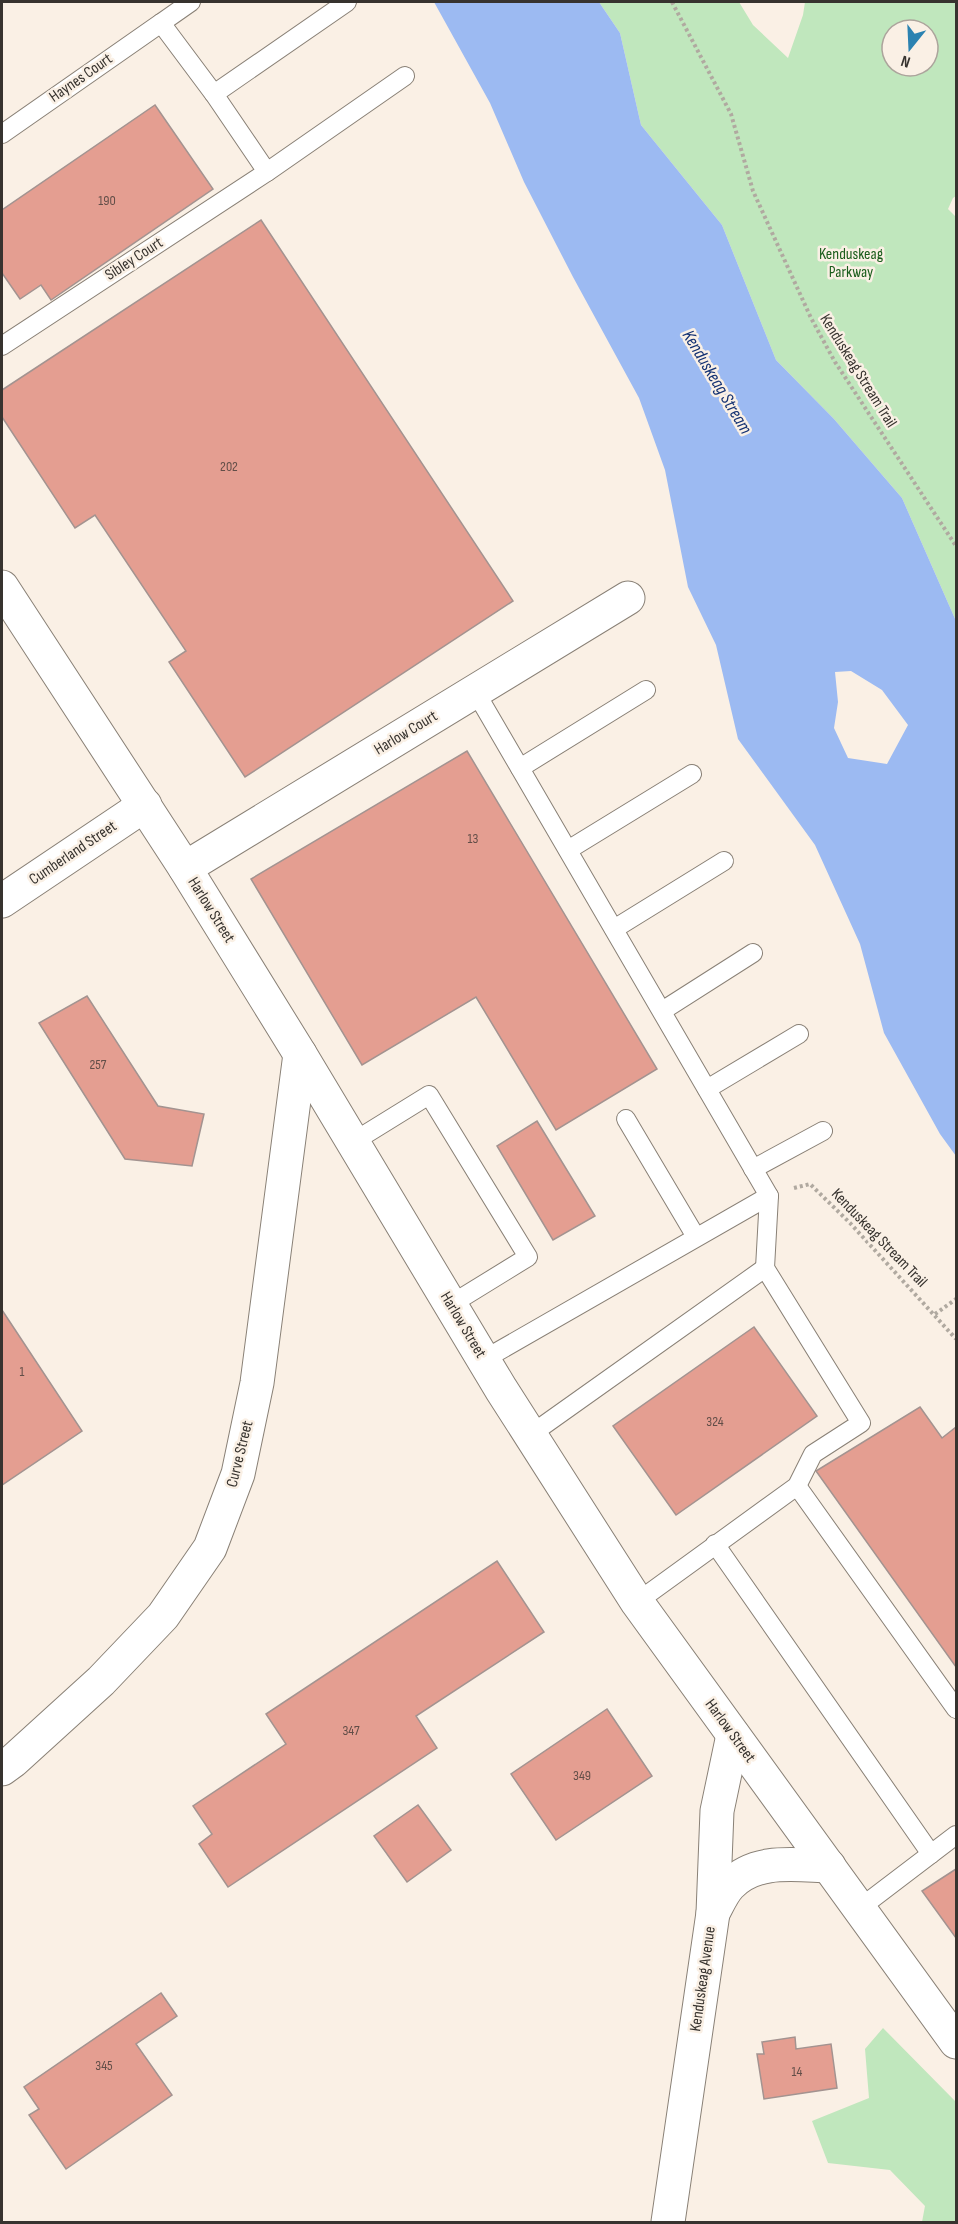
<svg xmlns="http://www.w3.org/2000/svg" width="958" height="2224" font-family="'Sofia Sans Condensed',sans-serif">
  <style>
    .green { fill: #c0e7bd; fill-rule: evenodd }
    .water { fill: #9cbaf2; fill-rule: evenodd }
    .building { fill: #e49e91; stroke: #a39390; stroke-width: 1.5 }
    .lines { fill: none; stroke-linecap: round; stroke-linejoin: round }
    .service-casing { stroke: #898076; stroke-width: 20 }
    .minor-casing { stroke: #898076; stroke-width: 35 }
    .tertiary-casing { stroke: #898076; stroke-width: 35 }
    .path { stroke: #b0a9a0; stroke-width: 4; stroke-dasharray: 3 3; stroke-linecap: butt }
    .service { stroke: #fff; stroke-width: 18 }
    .minor { stroke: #fff; stroke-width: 33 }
    .tertiary { stroke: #fff; stroke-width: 33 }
    .labels { text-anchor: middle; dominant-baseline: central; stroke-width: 5; stroke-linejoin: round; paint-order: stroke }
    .number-label { font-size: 14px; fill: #624e48 }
    .street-label { font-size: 16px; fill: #37332f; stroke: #faf0e5 }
    .park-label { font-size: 16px; fill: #1b5d1c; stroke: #faf0e5 }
    .water-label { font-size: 18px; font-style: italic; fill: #143273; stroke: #faf0e5 }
  </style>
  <rect width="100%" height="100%" fill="#faf0e5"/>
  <g class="green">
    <path d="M599 2H739L753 25 788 58 803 15 805 2H956V196L953 198 948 209 956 217V621L902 498 834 419 776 360 722 225 641 125 620 33ZM892 30H928V66H892Z"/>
    <path d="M883 2028 956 2102V2222H922L925 2206 890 2170 828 2163 812 2121 869 2098 865 2049Z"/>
  </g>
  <path class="water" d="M434 2H599L620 33 641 125 722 225 776 360 834 419 902 498 956 621V1156L940 1134 884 1033 860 944 815 845 738 739 716 645 688 587 665 470 639 398 573 277 524 182 490 103ZM851 671 882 690 908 725 887 764 848 758 834 728 838 702 835 672Z"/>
  <g class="building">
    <path d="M155 105 213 189 51 300 41 285 20 299 2 273V210Z"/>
    <path d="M261 220 513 601 245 777 169 662 186 651 95 515 75 528 2 417V390Z"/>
    <path d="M467 751 657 1069 556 1130 476 997 362 1065 251 879Z"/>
    <path d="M87 996 158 1106 204 1114 192 1166 125 1159 39 1023Z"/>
    <path d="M537 1121 595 1216 553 1240 497 1146Z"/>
    <path d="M2 1310 82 1431 2 1485Z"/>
    <path d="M754 1327 817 1416 676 1515 613 1426Z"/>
    <path d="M920 1407 942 1438 956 1427V1667L816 1471Z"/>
    <path d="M497 1561 544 1632 416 1716 437 1748 228 1887 199 1844 212 1834 193 1806 286 1744 266 1714Z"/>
    <path d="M607 1709 652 1776 556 1840 511 1774Z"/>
    <path d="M418 1805 451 1850 407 1882 374 1836Z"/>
    <path d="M956 1869V1938L922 1891Z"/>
    <path d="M161 1993 177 2016 136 2044 172 2095 66 2169 29 2115 39 2109 24 2087Z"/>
    <path d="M795 2037 796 2049 831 2044 837 2088 764 2099 757 2054H764L762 2042Z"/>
  </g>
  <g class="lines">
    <defs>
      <g id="service">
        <path d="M191 2 161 23 214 94 267 172 405 76"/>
        <path d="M214 94 347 2"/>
        <path d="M2 134 161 23"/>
        <path d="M2 346 267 172"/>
        <path d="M475 691 769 1196 765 1268 861 1423 813 1454 797 1486 637 1602"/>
        <path d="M520 768 646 690"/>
        <path d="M568 850 692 774"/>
        <path d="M614 929 724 861"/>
        <path d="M662 1011 753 953"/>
        <path d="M707 1089 799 1034"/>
        <path d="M626 1119 696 1237"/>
        <path d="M353 1142 429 1095 528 1257 450 1305"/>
        <path d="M753 1169 823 1131"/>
        <path d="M483 1360 769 1196"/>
        <path d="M530 1435 765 1268"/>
        <path d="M797 1486 956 1709"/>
        <path d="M715 1544 931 1854"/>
        <path d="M860 1908 956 1835"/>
      </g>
      <g id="minor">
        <path d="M185 868 628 598"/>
        <path d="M2 1769 13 1761 101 1681 163 1616 210 1548 238 1474 257 1383 300 1054"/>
        <path d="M668 2222 713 1913 717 1811 733 1735"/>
      </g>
      <g id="tertiary">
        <path d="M2 587 185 868 300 1054 501 1389 637 1602 956 2042"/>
        <path d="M2 901 145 805"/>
        <path d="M713 1913C718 1904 723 1892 730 1885 756 1858 795 1865 829 1866"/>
      </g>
    </defs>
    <use href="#service" class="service-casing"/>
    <use href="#minor" class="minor-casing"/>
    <use href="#tertiary" class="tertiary-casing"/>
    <g class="path">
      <path d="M672 2 731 114 753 191 811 318 835 362 956 546"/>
      <path d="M794 1188 810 1184 850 1223 956 1339"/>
      <path d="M935 1314 956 1299"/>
    </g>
    <use href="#service" class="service"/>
    <use href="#minor" class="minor"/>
    <use href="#tertiary" class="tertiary"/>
  </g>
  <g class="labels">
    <g class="number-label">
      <text x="107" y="200">190</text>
      <text x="229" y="466">202</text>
      <text x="473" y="838">13</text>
      <text x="98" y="1064">257</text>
      <text x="22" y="1371">1</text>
      <text x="715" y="1421">324</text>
      <text x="351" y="1730">347</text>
      <text x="582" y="1775">349</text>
      <text x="104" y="2065">345</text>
      <text x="797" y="2071">14</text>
    </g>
    <g class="street-label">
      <text transform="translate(81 78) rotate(-35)">Haynes Court</text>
      <text transform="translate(134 259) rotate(-33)">Sibley Court</text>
      <text transform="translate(858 371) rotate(58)">Kenduskeag Stream Trail</text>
      <text transform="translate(406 733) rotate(-31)">Harlow Court</text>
      <text transform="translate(73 853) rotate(-34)">Cumberland Street</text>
      <text transform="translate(211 910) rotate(58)">Harlow Street</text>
      <text transform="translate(879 1238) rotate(46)">Kenduskeag Stream Trail</text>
      <text transform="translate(463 1325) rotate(59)">Harlow Street</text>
      <text transform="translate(240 1454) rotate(-76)">Curve Street</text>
      <text transform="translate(730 1731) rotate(54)">Harlow Street</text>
      <text transform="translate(703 1979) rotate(-82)">Kenduskeag Avenue</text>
    </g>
    <g class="park-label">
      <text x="851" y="254">Kenduskeag<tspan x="851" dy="18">Parkway</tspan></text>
    </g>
    <g class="water-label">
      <text transform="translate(717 382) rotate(59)">Kenduskeag Stream</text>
    </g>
  </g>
  <rect width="958" height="2224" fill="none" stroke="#37332f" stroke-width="6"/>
  <g transform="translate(910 48) rotate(198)"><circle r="28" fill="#faf0e5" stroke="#aca49c" stroke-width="1.5"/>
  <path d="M0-4.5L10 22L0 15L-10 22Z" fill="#2b82b1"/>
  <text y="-9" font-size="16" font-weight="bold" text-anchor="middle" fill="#37332f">N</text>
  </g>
</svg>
